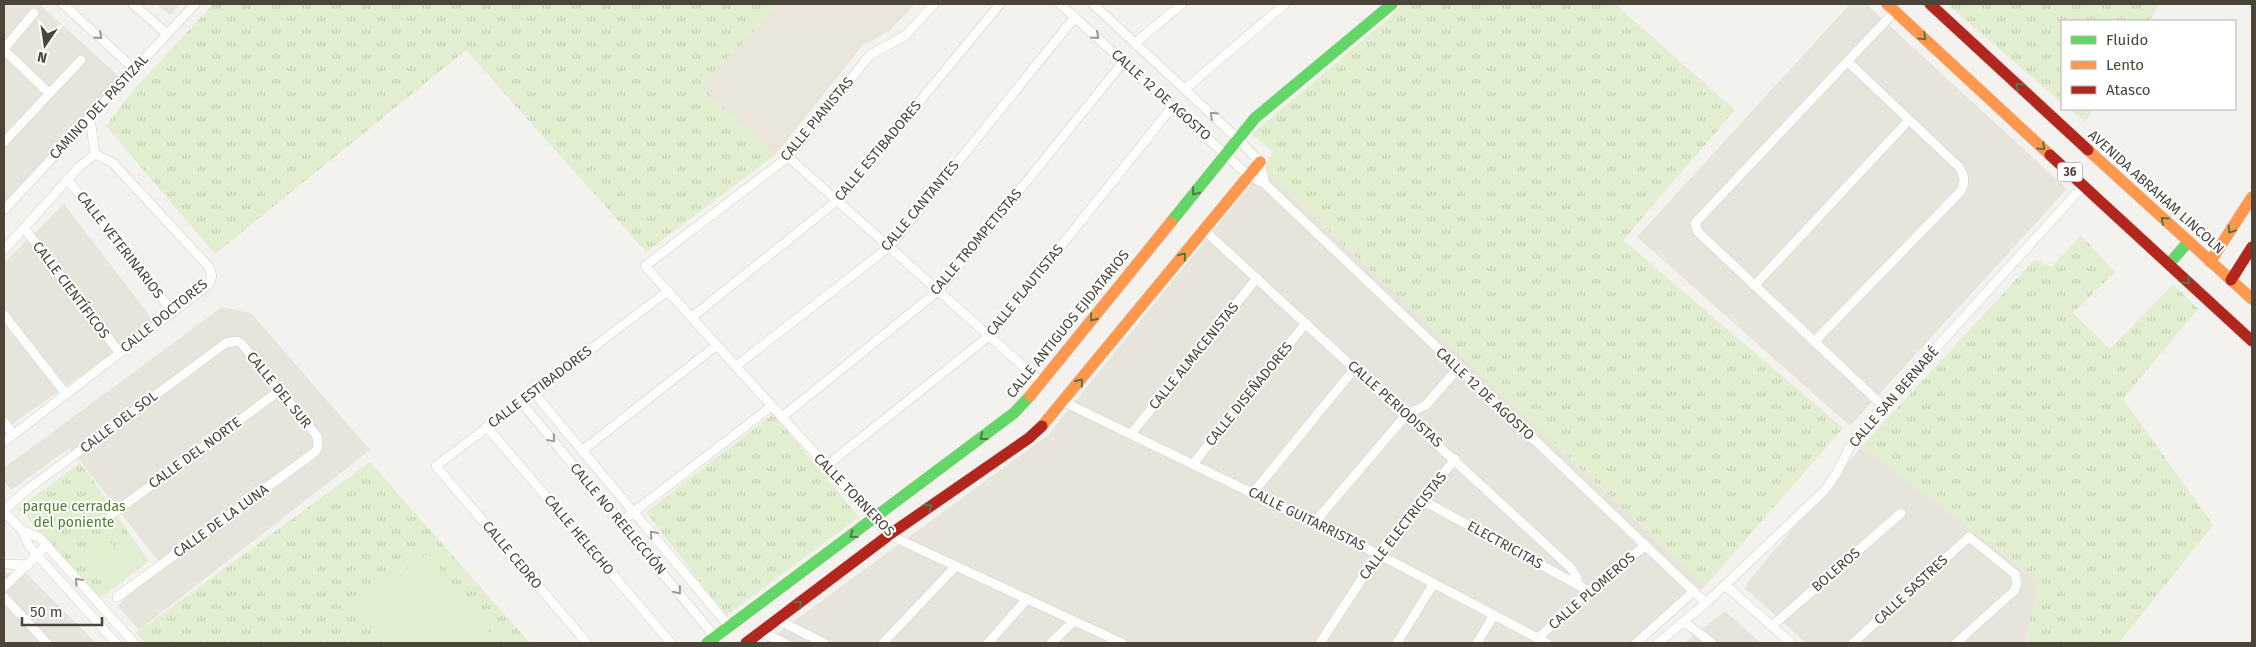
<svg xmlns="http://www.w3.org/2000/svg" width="2256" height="647" font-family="'Fira Sans',sans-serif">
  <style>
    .residential { fill: #e7e4dc }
    .education { fill: #eae5da }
    .grass { fill: url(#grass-tufts) }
    .pitch { fill: #e1eecf }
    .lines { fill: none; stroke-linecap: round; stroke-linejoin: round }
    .street-casing { stroke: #d2d0cb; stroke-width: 10 }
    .fast-casing { stroke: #d3cfc5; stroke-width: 12 }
    .slow-casing { stroke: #d3cfc5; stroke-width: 12 }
    .jam-casing { stroke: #d3cfc5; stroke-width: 12 }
    .street { stroke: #fdfdfc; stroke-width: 9 }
    .fast { stroke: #63d668; stroke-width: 11 }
    .slow { stroke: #ff974d; stroke-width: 11 }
    .jam { stroke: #b3261e; stroke-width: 11 }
    .oneway { stroke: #9b9791 }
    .oneway2 { stroke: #537749 }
    .labels { text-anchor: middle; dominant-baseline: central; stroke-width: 4; stroke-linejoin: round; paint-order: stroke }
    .shield { fill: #fff; stroke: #817c74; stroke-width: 1 }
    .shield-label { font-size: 12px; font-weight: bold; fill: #4b4439 }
    .street-label { font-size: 14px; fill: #4b4439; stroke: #fff }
    .park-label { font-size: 14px; fill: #4a7f2a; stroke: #fff }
  </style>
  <defs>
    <pattern id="grass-tufts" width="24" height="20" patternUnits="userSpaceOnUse" patternTransform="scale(1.25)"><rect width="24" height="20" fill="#e1eecf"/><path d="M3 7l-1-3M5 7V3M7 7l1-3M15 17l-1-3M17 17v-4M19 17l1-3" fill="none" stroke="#c3cdb2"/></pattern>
  </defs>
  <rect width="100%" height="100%" fill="#f4f2ee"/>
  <g class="residential">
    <path d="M4 4H39L123 80 4 208Z"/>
    <path d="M156 4H180L170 15Z"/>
    <path d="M1850 4H1866L2067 189 1850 426 1637 237Z"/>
    <path d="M1263 169 1705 586 1640 643H764L1048 435Z"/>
    <path d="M64 204 155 323 4 430V263Z"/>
    <path d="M222 307 251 313 370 450 139 630 118 606 159 562 70 448 11 490 4 481V468Z"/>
    <path d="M1862 446 2040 583 2024 643H1806L1746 589 1747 583Z"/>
    <path d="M4 573 27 574 96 643H4Z"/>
    <path d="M1725 611 1761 643H1684Z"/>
  </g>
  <path class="education" d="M780 4H915L889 31 862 46 775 155 701 86Z"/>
  <g class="grass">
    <path d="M213 4H780L701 86 775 155 646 252 466 50 215 254 106 126 131 93Z"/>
    <path d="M1403 4H1615L1735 110 1623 240 1843 428 1705 586 1263 169 1273 152 1252 134 1389 18Z"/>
    <path d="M1947 4H2160L2149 21H2062V103Z"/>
    <path d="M2069 109H2094L2085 122Z"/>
    <path d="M2081 235 2115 272 2073 313 2110 349 2173 284 2198 309 2123 399 2213 525 2119 643H2024L2040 583 1862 446 2035 259 2051 267Z"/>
    <path d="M773 414 859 517 726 616 646 512Z"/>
    <path d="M370 462 530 643H145L136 633Z"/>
    <path d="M80 463C105 495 124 528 149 561L100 598 26 516 17 509Z"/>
  </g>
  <g class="pitch">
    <path d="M107 538 117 550 99 566 89 554Z"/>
    <path d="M128 546 138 560 112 580 101 567Z"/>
    <path d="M428 553 498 643H386L358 607Z"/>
  </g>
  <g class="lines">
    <defs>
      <g id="street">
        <path d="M63 4 134 69"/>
        <path d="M133 4 167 34"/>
        <path d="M934 4 906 35 870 55 788 157 645 266 889 535 1122 643"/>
        <path d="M1060 4 1248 175 1265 184 1706 603"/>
        <path d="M1093 4 1238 139 1260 162 1265 184"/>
        <path d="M1135 43 1182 4"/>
        <path d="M4 49 34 13"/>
        <path d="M4 50 49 93"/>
        <path d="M1185 89 1285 4"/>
        <path d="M90 118 95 154"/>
        <path d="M4 142 81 60"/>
        <path d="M788 157 1042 383"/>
        <path d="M68 180 172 311"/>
        <path d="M4 210 195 4"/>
        <path d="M24 228 119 352"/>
        <path d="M1204 230 1571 568 1577 578 1578 585"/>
        <path d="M4 250 79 167 95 154"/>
        <path d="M1754 286 1909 120"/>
        <path d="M4 315 66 394"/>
        <path d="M692 317 838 200 1000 4"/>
        <path d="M1814 342 1961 191C1965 182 1965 176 1959 167L1847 61"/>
        <path d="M736 366 889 247 1075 17"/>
        <path d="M534 393 729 626"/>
        <path d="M521 402 715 637"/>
        <path d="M1064 402 1378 554 1547 643"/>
        <path d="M1883 406 1698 232 1695 223 1895 11"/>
        <path d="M782 417 938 291 1124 61"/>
        <path d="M4 422 13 434"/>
        <path d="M487 427 671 643"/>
        <path d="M1131 434 1257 278"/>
        <path d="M4 442 208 285C212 278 213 274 209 267L113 163 95 154"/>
        <path d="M583 450 717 345"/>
        <path d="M1193 464 1306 323"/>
        <path d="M826 466 989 336 1173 106"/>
        <path d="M1253 493 1355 368"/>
        <path d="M1422 500 1589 591"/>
        <path d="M4 510 28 489 226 343 237 341 242 344 317 436 318 447 315 452 117 597"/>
        <path d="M4 512 22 530 40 538 134 643"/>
        <path d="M111 515 279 391"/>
        <path d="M622 521 772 406"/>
        <path d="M1314 523 1407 414 1426 405 1458 368"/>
        <path d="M22 530 29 546 116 643"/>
        <path d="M4 564 28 565"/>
        <path d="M1725 585 1791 643"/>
        <path d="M4 587 47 545"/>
        <path d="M4 597 47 643"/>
        <path d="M778 620 824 643"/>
        <path d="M1684 622 1712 643"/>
        <path d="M1772 626 1901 513"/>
        <path d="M761 632 785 643"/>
        <path d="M1538 638 1589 591 1646 545"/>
        <path d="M587 643 436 466 668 291"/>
        <path d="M883 643 956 566"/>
        <path d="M988 643 1027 599"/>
        <path d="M1051 643 1074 621"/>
        <path d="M1320 643 1378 554 1455 459"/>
        <path d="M1397 643 1434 583"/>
        <path d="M1477 643 1494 615"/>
        <path d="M1636 643 1694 591"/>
        <path d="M1658 643 1706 603 1825 490 1836 474 1851 445 1883 406 2084 185"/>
        <path d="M1853 643 1969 537 2015 574 2017 584 2014 591 1956 643"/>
      </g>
      <g id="fast">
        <path d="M1171 222 1255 118 1392 4"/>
        <path d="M2169 264 2188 242"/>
        <path d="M707 643 1014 413 1030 396"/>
      </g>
      <g id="slow">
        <path d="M1887 4 2050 155"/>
        <path d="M2088 150 2252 299"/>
        <path d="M2210 262 2252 197"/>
        <path d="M1030 396 1171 222"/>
        <path d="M1042 426 1260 162"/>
      </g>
      <g id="jam">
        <path d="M1930 4 2088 150"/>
        <path d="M2050 155 2252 341"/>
        <path d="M2231 280 2252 247"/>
        <path d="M746 643 889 535 1029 438 1042 426"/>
      </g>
    </defs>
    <use href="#street" class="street-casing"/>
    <use href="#fast" class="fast-casing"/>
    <use href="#slow" class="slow-casing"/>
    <use href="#jam" class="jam-casing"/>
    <use href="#street" class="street"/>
    <use href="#fast" class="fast"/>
    <use href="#slow" class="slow"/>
    <use href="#jam" class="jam"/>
  </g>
  <defs><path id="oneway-chevron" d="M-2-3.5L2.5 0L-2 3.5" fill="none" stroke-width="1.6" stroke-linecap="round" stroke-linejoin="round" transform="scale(1.25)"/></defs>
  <g class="oneway">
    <use href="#oneway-chevron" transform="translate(99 36) rotate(42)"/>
    <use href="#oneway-chevron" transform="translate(1096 36) rotate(42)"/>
    <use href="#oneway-chevron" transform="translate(1213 115) rotate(-137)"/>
    <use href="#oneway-chevron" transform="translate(552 439) rotate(50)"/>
    <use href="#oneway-chevron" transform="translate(653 534) rotate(-130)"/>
    <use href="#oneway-chevron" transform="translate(78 581) rotate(-132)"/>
    <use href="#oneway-chevron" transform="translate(678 591) rotate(51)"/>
  </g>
  <g class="oneway2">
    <use href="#oneway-chevron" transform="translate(1923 37) rotate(43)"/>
    <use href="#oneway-chevron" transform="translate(2019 86) rotate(-137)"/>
    <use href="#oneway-chevron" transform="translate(2042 147) rotate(43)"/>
    <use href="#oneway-chevron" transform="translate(1195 192) rotate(129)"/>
    <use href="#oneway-chevron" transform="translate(2164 220) rotate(-138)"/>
    <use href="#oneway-chevron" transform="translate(2231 230) rotate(123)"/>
    <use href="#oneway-chevron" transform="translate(1183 256) rotate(-51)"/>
    <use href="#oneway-chevron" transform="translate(2187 281) rotate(43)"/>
    <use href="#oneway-chevron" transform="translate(1093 318) rotate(129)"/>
    <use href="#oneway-chevron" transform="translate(1080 382) rotate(-51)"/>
    <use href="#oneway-chevron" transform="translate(983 437) rotate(143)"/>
    <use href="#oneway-chevron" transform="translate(929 507) rotate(-35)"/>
    <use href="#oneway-chevron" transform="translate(853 535) rotate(144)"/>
    <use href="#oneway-chevron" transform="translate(799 604) rotate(-37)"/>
  </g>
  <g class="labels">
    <rect class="shield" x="2057.5" y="162.5" width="25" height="19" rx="4"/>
    <g class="shield-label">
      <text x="2070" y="172">36</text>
    </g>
    <g class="street-label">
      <text transform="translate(1161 95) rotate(42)">CALLE 12 DE AGOSTO</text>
      <text transform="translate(99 107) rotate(-47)">CAMINO DEL PASTIZAL</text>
      <text transform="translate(817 119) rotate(-50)">CALLE PIANISTAS</text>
      <text transform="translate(878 151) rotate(-50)">CALLE ESTIBADORES</text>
      <text transform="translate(2156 192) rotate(42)">AVENIDA ABRAHAM LINCOLN</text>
      <text transform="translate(920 206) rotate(-50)">CALLE CANTANTES</text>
      <text transform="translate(976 242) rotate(-50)">CALLE TROMPETISTAS</text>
      <text transform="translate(120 245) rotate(52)">CALLE VETERINARIOS</text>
      <text transform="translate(71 290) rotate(53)">CALLE CIENTÍFICOS</text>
      <text transform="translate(1025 290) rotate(-51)">CALLE FLAUTISTAS</text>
      <text transform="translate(164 316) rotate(-39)">CALLE DOCTORES</text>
      <text transform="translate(1068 324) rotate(-51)">CALLE ANTIGUOS EJIDATARIOS</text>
      <text transform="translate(1194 356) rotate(-51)">CALLE ALMACENISTAS</text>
      <text transform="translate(540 387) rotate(-37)">CALLE ESTIBADORES</text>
      <text transform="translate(279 390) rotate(51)">CALLE DEL SUR</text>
      <text transform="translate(1249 394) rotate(-51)">CALLE DISEÑADORES</text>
      <text transform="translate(1485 394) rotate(43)">CALLE 12 DE AGOSTO</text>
      <text transform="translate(1894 397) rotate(-49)">CALLE SAN BERNABÉ</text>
      <text transform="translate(1395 404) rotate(42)">CALLE PERIODISTAS</text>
      <text transform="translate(119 422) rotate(-37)">CALLE DEL SOL</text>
      <text transform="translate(195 453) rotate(-36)">CALLE DEL NORTE</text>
      <text transform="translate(854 495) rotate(46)">CALLE TORNEROS</text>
      <text transform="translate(618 519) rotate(50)">CALLE NO REELECCIÓN</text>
      <text transform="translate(1307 519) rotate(26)">CALLE GUITARRISTAS</text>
      <text transform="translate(221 521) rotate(-36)">CALLE DE LA LUNA</text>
      <text transform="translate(1403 526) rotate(-52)">CALLE ELECTRICISTAS</text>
      <text transform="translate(579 535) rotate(50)">CALLE HELECHO</text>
      <text transform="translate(1505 545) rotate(29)">ELECTRICITAS</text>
      <text transform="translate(512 555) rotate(50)">CALLE CEDRO</text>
      <text transform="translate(1836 570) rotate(-41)">BOLEROS</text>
      <text transform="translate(1911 590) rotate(-43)">CALLE SASTRES</text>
      <text transform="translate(1592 591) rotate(-41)">CALLE PLOMEROS</text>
    </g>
    <g class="park-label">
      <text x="74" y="506">parque cerradas<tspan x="74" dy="16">del poniente</tspan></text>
    </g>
  </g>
  <rect width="2256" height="647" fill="none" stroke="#4b4439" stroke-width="10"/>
  <rect x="2061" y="20" width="175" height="90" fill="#ffffff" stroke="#b7b4b0"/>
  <rect x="2071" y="36" width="25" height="8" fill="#63d668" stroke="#b7b4b0"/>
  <text x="2106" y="45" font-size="15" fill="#4b4439">Fluido</text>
  <rect x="2071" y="61" width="25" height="8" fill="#ff974d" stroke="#b7b4b0"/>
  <text x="2106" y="70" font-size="15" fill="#4b4439">Lento</text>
  <rect x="2071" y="86" width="25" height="8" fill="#b3261e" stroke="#b7b4b0"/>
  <text x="2106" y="95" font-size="15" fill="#4b4439">Atasco</text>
  <g transform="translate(45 45) rotate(193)" stroke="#ffffff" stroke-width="4" paint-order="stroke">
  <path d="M0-4L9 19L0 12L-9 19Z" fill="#4b4439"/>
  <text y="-8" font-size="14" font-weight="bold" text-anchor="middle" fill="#4b4439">N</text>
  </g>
  <path d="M22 617v8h80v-8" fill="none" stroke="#4b4439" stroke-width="2.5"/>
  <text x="30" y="617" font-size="15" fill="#4b4439" stroke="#ffffff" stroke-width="4" paint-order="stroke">50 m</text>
</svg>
